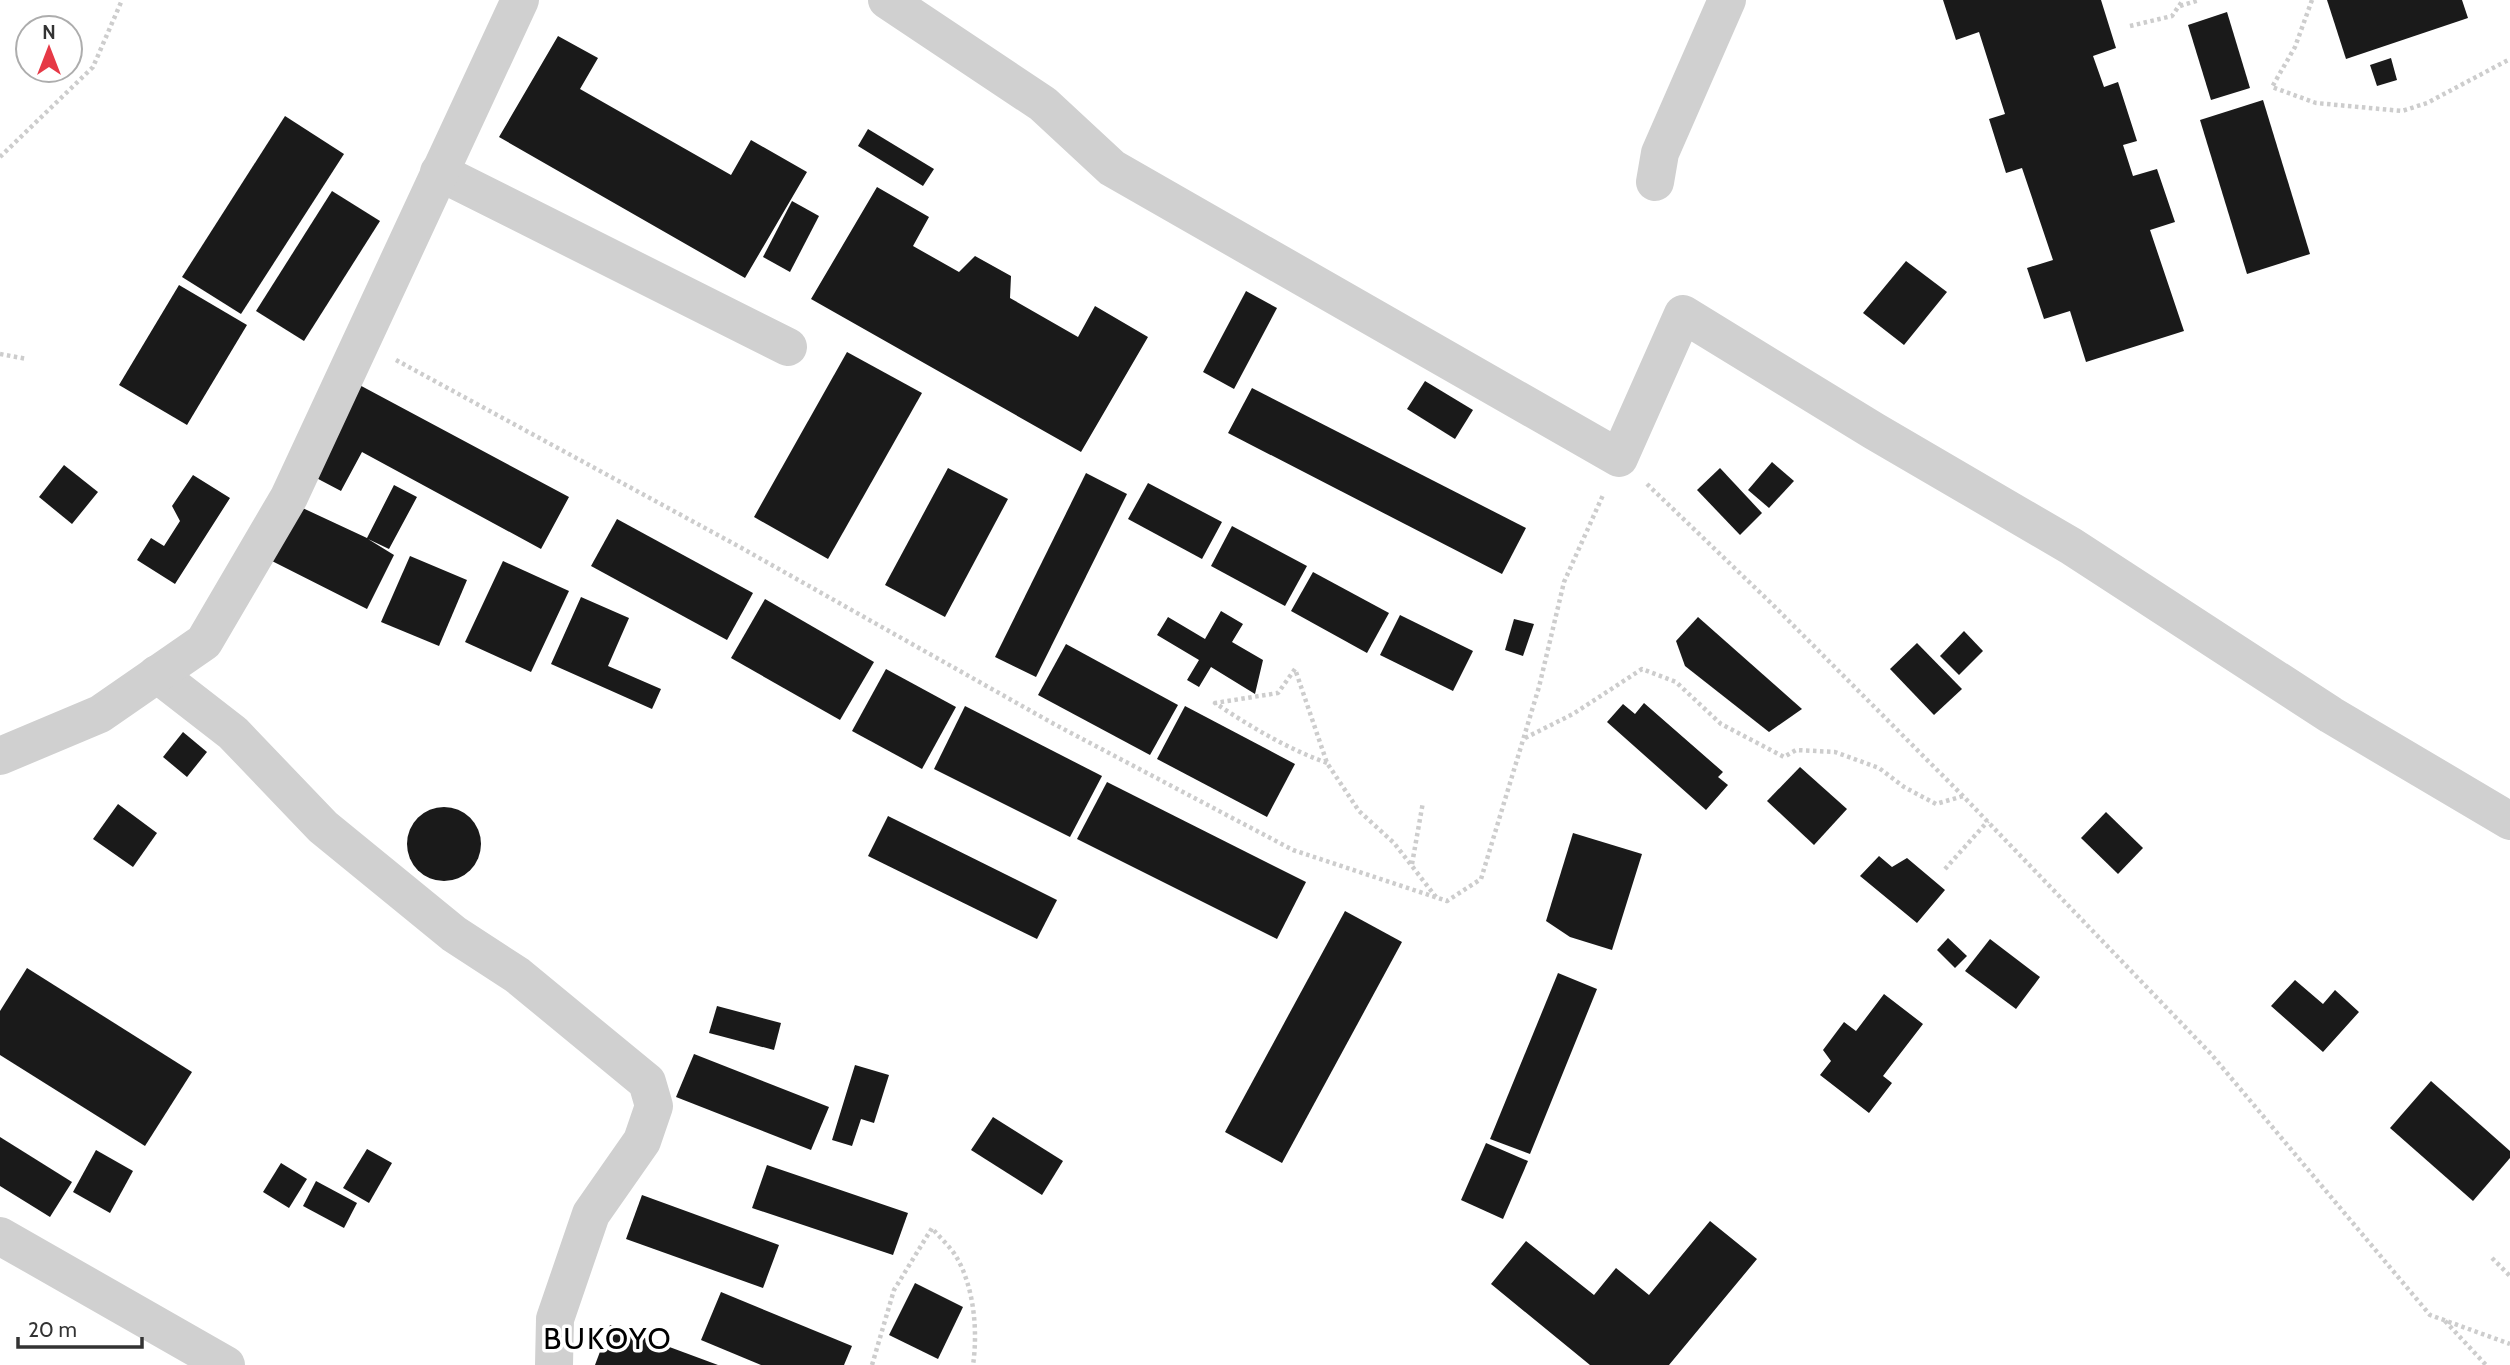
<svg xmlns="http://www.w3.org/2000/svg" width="2510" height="1365" font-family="Cabin,sans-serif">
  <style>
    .building { fill: #1a1a1a }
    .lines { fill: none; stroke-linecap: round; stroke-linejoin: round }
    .path { stroke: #cdcdcd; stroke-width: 4.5; stroke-dasharray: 3.5 3.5; stroke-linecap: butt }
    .minor { stroke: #d0d0d0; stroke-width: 38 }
    .labels { text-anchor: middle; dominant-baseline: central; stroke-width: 7; stroke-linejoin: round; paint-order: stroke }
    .quarter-label { font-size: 30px; letter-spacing: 2px; fill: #000; stroke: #fff }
  </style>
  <rect width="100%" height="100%" fill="#fff"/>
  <g class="building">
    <path d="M1943 0H2101L2116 48 2093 56 2104 87 2118 82 2137 141 2123 145 2133 176 2157 169 2175 222 2150 230 2184 331 2086 362 2070 311 2044 319 2027 268 2053 260 2022 168 2006 173 1989 119 2005 114 1979 32 1956 40Z"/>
    <path d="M2327 0H2462L2468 18 2346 59Z"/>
    <path d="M2227 12 2250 88 2211 100 2188 25Z"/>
    <path d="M558 36 598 58 580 89 731 175 751 140 807 172 745 278 499 137Z"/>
    <path d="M2391 58 2397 80 2377 86 2370 65Z"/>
    <path d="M2263 100 2310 254 2247 274 2200 120Z"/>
    <path d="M285 116 344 154 241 314 182 277Z"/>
    <path d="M868 129 934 169 923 186 858 146Z"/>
    <path d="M877 187 929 217 913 246 959 272 975 256 1011 276 1010 298 1078 337 1095 306 1148 337 1081 452 811 299Z"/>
    <path d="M332 191 380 221 304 341 256 311Z"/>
    <path d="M792 201 819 216 790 272 763 257Z"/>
    <path d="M1906 261 1947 292 1904 345 1863 313Z"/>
    <path d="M179 285 247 325 187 425 119 385Z"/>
    <path d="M1246 291 1277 308 1234 389 1203 372Z"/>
    <path d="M847 352 922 393 828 559 754 517Z"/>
    <path d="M352 381 569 497 541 549 362 452 341 491 303 471Z"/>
    <path d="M1425 381 1473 410 1455 439 1407 409Z"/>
    <path d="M1252 388 1526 528 1502 574 1228 433Z"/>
    <path d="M1772 462 1794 481 1769 508 1748 490Z"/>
    <path d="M64 465 98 492 72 524 39 497Z"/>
    <path d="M948 468 1008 499 945 617 885 585Z"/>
    <path d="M1720 468 1762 513 1740 535 1697 490Z"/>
    <path d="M1086 473 1127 494 1036 677 995 657Z"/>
    <path d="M193 475 230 498 175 584 137 560 151 538 164 546 180 521 172 506Z"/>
    <path d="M1148 483 1222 522 1202 559 1128 519Z"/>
    <path d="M394 485 417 497 389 549 368 539 394 555 367 609 266 558 294 504 367 538Z"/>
    <path d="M617 519 753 593 727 640 591 566Z"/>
    <path d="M1232 526 1307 566 1285 606 1211 566Z"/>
    <path d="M410 556 467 580 439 646 381 622Z"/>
    <path d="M503 561 569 591 531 672 465 642Z"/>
    <path d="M1313 572 1389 613 1367 653 1291 611Z"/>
    <path d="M581 597 629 618 608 666 661 689 652 709 551 664Z"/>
    <path d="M765 599 874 662 840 720 731 658Z"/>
    <path d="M1221 611 1243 624 1232 642 1263 660 1255 694 1211 667 1199 687 1187 680 1199 660 1157 635 1168 617 1205 639Z"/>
    <path d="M1400 615 1473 651 1453 691 1380 655Z"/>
    <path d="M1698 617 1802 709 1769 732 1685 666 1676 641Z"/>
    <path d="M1514 619 1534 624 1523 656 1505 650Z"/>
    <path d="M1964 631 1983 651 1959 675 1940 656Z"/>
    <path d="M1917 643 1962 689 1934 715 1890 669Z"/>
    <path d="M1066 644 1178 705 1150 755 1038 695Z"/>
    <path d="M886 669 956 707 922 769 852 731Z"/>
    <path d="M1644 703 1723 772 1718 777 1728 785 1706 810 1607 722 1623 704 1635 714Z"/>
    <path d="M965 706 1102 776 1070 837 934 769Z"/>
    <path d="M1185 706 1295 764 1267 817 1157 759Z"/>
    <path d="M183 732 207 752 187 777 163 757Z"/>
    <path d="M1800 767 1847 809 1814 845 1767 801Z"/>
    <path d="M1107 782 1306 882 1277 939 1077 839Z"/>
    <path d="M118 804 157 833 133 867 93 839Z"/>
    <circle cx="444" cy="844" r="37"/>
    <path d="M2106 812 2143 848 2118 874 2081 838Z"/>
    <path d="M888 816 1057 900 1037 939 868 856Z"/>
    <path d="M1573 833 1642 854 1612 950 1570 937 1546 921Z"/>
    <path d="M1879 856 1892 867 1907 858 1945 890 1917 923 1860 876Z"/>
    <path d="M1345 911 1402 942 1282 1163 1225 1132Z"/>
    <path d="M1948 938 1967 956 1955 968 1937 950Z"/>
    <path d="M1990 939 2040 977 2016 1009 1965 971Z"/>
    <path d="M27 968 192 1072 145 1146 0 1055V1011Z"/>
    <path d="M1558 973 1597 989 1530 1154 1490 1139Z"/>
    <path d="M2295 980 2323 1004 2335 990 2359 1012 2323 1052 2271 1006Z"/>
    <path d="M1884 994 1923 1024 1883 1076 1892 1083 1869 1113 1820 1075 1831 1061 1823 1050 1844 1022 1856 1031Z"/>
    <path d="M717 1006 781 1023 774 1050 709 1033Z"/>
    <path d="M694 1054 829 1107 811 1150 676 1097Z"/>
    <path d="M855 1065 889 1075 874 1123 861 1119 852 1146 832 1140Z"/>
    <path d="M2431 1081 2510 1151V1158L2473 1201 2390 1128Z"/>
    <path d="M993 1117 1063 1161 1042 1195 971 1150Z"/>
    <path d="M0 1137 72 1182 50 1217 0 1186Z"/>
    <path d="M1486 1143 1528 1161 1503 1219 1461 1200Z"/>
    <path d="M367 1149 392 1163 369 1203 343 1188Z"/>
    <path d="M96 1150 133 1171 110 1213 73 1192Z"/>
    <path d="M281 1163 307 1179 289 1208 263 1192Z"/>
    <path d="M767 1165 908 1213 893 1255 752 1208Z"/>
    <path d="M316 1181 357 1203 344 1228 303 1206Z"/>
    <path d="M642 1195 779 1245 763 1288 626 1239Z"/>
    <path d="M1710 1221 1757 1259 1669 1365H1590L1491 1284 1526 1241 1594 1295 1616 1268 1649 1295Z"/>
    <path d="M915 1283 963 1307 938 1359 889 1335Z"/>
    <path d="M721 1292 852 1346 844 1365H761L701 1340Z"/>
    <path d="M610 1325 718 1365H595Z"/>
  </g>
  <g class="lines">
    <g class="path">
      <path d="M2312 0 2295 47 2272 87 2316 103 2402 111 2427 103 2510 59"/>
      <path d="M2180 6 2199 0"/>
      <path d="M2130 26 2172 16 2183 0"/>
      <path d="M0 157 93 67 122 0"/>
      <path d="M0 354 27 359"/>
      <path d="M396 360 738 546 1054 724 1293 850 1447 901 1481 879 1539 687 1564 582 1603 495"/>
      <path d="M1647 484 1772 604 1963 796 2211 1054 2430 1315 2510 1344"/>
      <path d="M1525 738 1573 714 1642 669 1676 682 1721 724 1784 757 1796 750 1835 752 1879 768 1904 787 1936 804 1963 796"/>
      <path d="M1327 763C1286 748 1251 727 1215 703L1278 693 1295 669 1327 763 1359 811 1394 843 1436 897"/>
      <path d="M1412 864 1423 802"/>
      <path d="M1945 869 1988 821"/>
      <path d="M2492 1258 2510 1276"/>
      <path d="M2445 1321 2486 1365"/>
      <path d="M872 1365 894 1290 932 1228C940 1238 951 1247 957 1258 974 1288 978 1331 973 1365"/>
    </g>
    <g class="minor">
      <path d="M887 0 1043 104 1112 168 1619 458 1683 314 1874 431 2071 546 2331 715 2510 821"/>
      <path d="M439 172 788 347"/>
      <path d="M1655 182 1660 153 1727 0"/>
      <path d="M157 674 233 733 323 827 454 934 517 975 647 1082 654 1106 642 1141 591 1214 555 1319 554 1365"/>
      <path d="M0 756 100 714 204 642 289 497 520 0"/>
      <path d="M0 1236 226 1365"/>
    </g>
  </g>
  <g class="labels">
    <g class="quarter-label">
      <text x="608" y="1338">BUKOYO</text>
    </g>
  </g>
  <g transform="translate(49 49)"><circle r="33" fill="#ffffff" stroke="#adadad" stroke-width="2"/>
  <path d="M0-5L12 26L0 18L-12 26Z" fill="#e63946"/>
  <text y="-10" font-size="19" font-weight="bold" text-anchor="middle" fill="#333333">N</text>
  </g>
  <path d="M18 1337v10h124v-10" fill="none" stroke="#333333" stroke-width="3.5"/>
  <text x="28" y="1337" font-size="21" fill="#333333" stroke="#ffffff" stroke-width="5" paint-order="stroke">20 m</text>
</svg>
